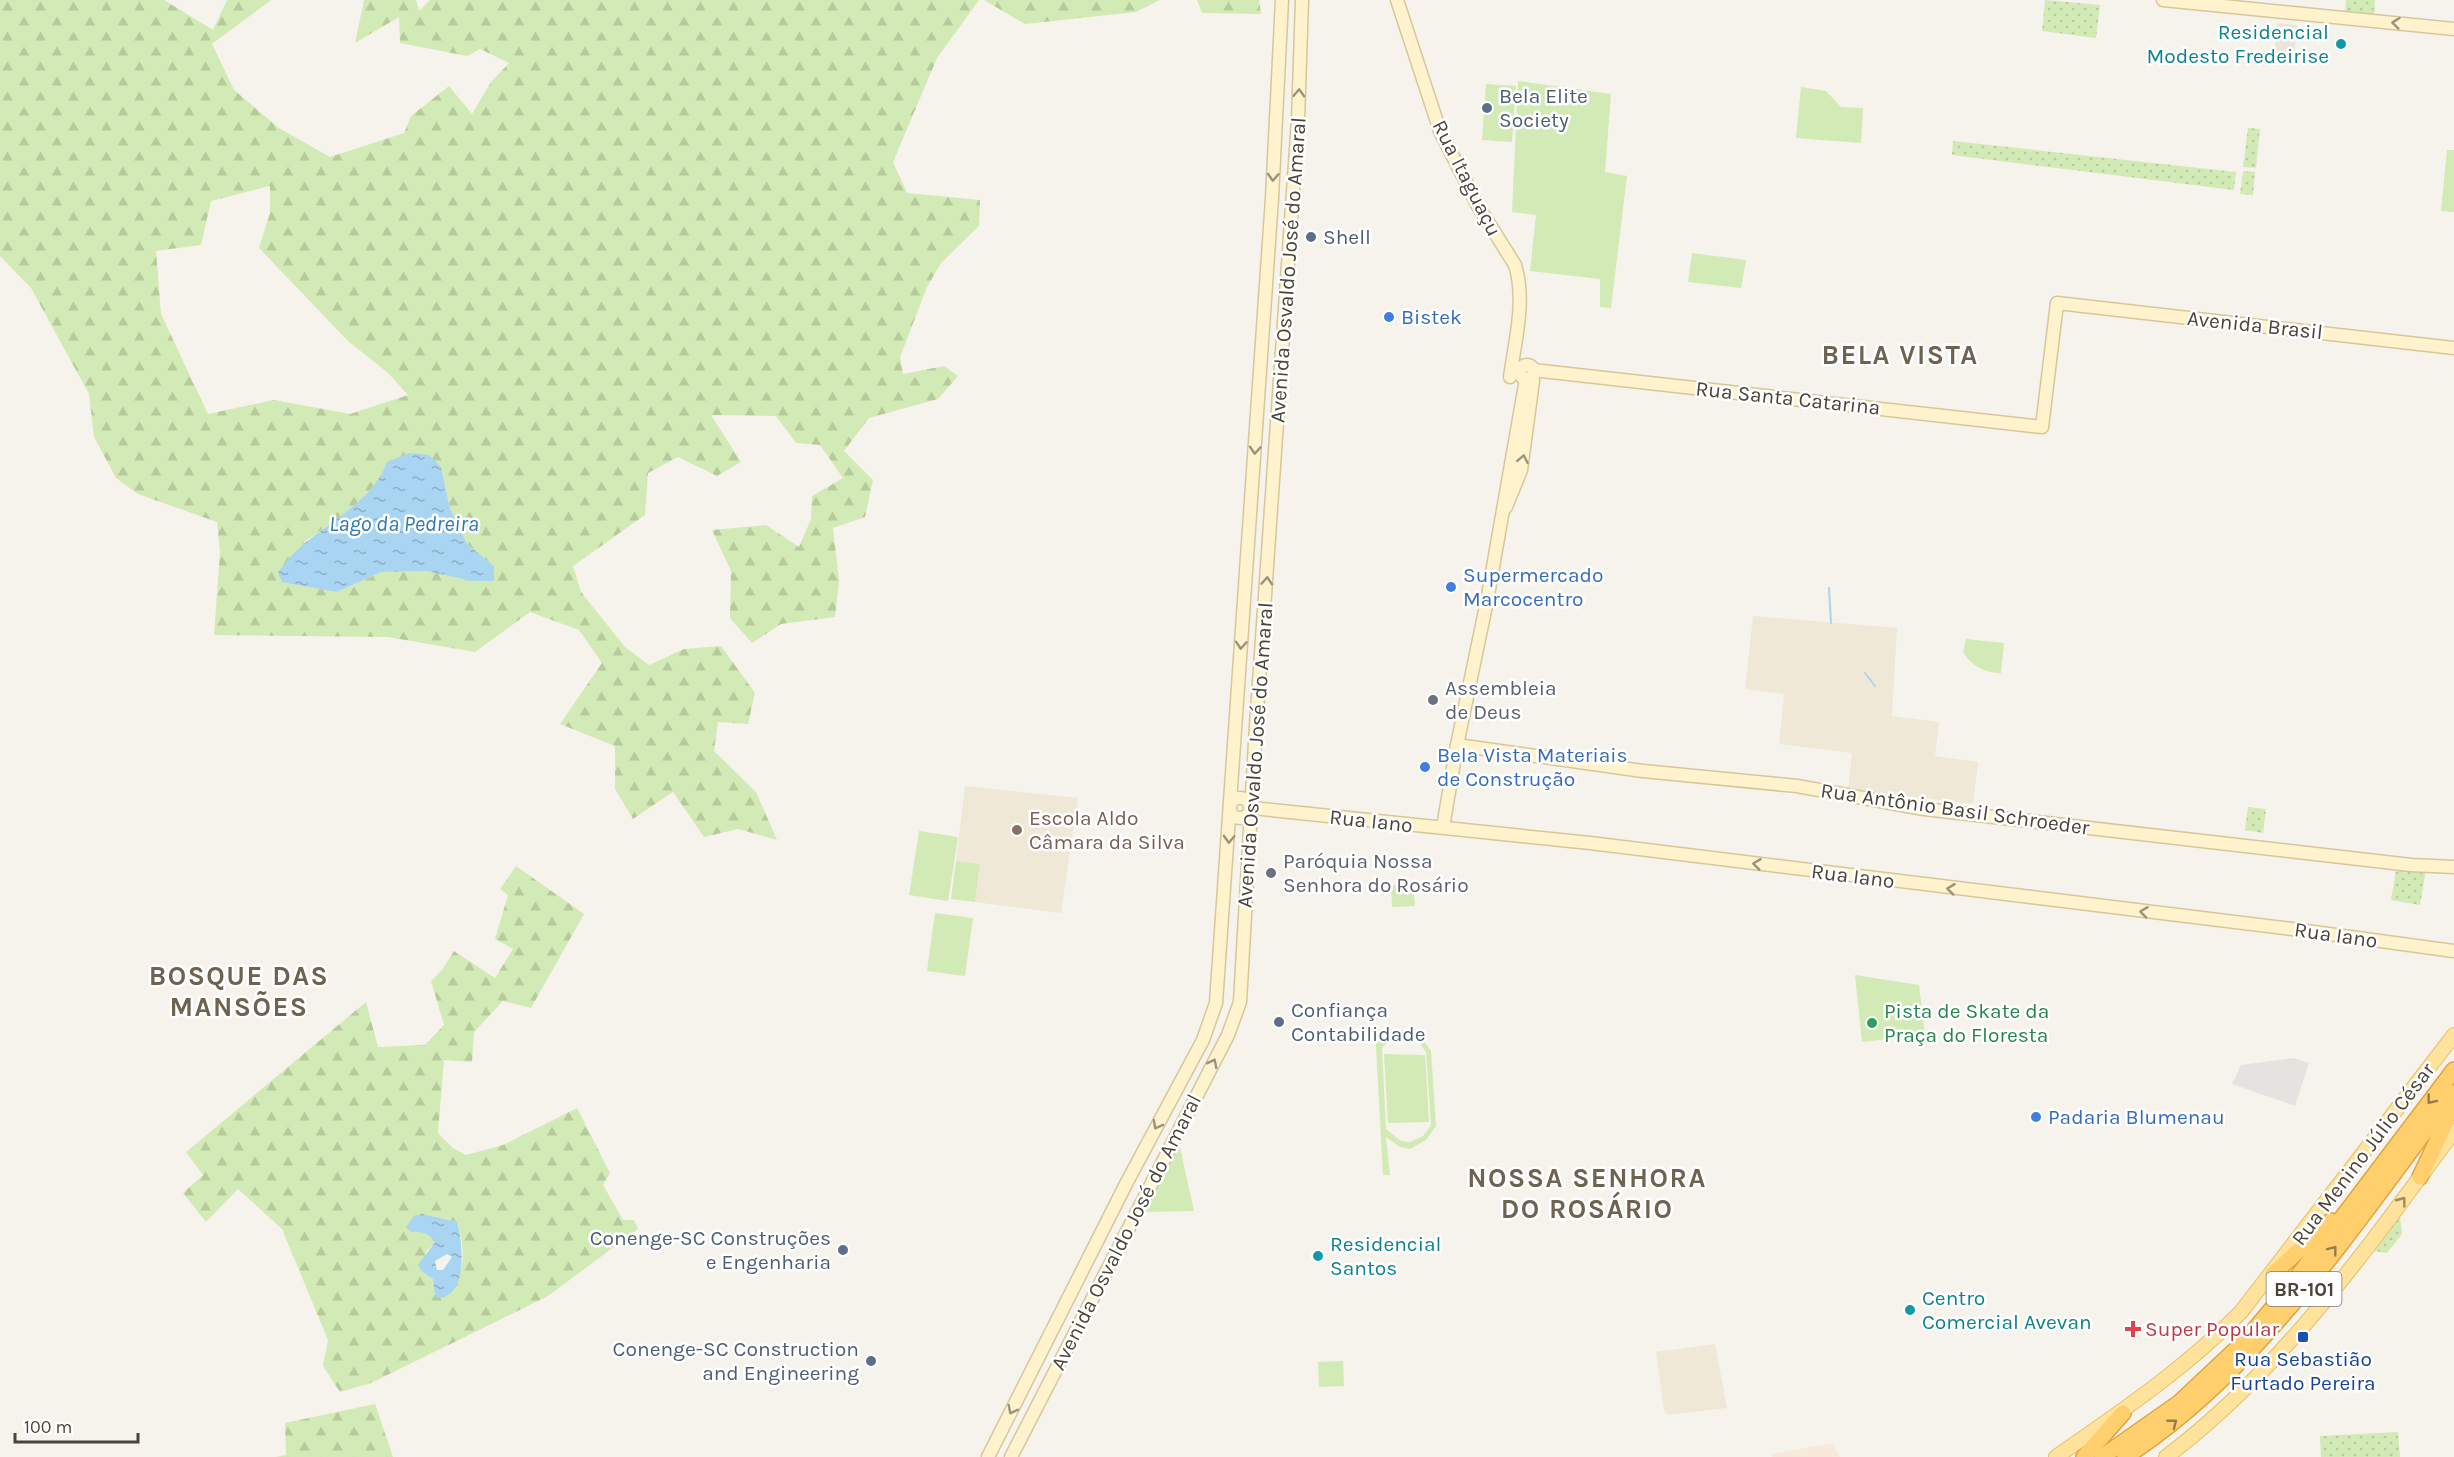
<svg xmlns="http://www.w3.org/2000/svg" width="2454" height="1457" font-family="Karla,sans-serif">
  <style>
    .residential { fill: #eae5da }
    .commercial { fill: #f7ead8 }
    .education { fill: #efe8d6 }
    .grass { fill: url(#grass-dots) }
    .forest { fill: url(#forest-firs); fill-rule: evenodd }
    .park { fill: #d2eab5; fill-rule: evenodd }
    .parking { fill: #e5e3e0 }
    .water { fill: url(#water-ripples); fill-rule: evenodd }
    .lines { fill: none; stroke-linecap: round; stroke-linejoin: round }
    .stream { stroke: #a9d4f2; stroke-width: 2 }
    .secondary-casing { stroke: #d6c79b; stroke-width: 15 }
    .primary-casing { stroke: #e6c16a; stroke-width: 16 }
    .highway-casing { stroke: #e0a43c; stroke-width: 18 }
    .secondary { stroke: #fff3cd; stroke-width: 12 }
    .primary { stroke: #ffe39c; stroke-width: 14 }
    .highway { stroke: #ffcf6e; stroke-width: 15 }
    .oneway { stroke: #9c937c }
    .oneway2 { stroke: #937c4e }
    .oneway3 { stroke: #9c8c66 }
    .culture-dot { fill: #0f9aa8; stroke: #fff; stroke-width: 2 }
    .service-dot { fill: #5c6f8a; stroke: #fff; stroke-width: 2 }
    .shop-dot { fill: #3f7fe0; stroke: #fff; stroke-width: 2 }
    .worship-dot { fill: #6b7280; stroke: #fff; stroke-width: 2 }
    .education-dot { fill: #8d6e63; stroke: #fff; stroke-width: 2 }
    .leisure-dot { fill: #2e9e5b; stroke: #fff; stroke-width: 2 }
    .health-dot { fill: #e0444e; stroke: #fff; stroke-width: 2 }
    .transit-dot { fill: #1a4fb4; stroke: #fff; stroke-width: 2 }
    .labels { text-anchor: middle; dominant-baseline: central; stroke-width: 5; stroke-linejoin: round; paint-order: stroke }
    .shield { fill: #fff; stroke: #817c74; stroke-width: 1.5 }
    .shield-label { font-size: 20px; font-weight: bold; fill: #4b4439 }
    .culture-label { font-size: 21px; fill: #0d838f; stroke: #fff; text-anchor: start }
    .service-label { font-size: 21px; fill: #4e5e75; stroke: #fff; text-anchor: start }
    .street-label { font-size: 21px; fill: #4b4439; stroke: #fff }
    .shop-label { font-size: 21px; fill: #366cbe; stroke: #fff; text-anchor: start }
    .worship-label { font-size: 21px; fill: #5b616d; stroke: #fff; text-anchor: start }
    .education-label { font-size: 21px; fill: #785e54; stroke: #fff; text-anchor: start }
    .leisure-label { font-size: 21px; fill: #27864d; stroke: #fff; text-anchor: start }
    .health-label { font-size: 21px; fill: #be3a42; stroke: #fff; text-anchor: start }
    .transit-label { font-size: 21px; fill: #164399; stroke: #fff }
    .water-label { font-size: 22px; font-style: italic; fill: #2e7ab2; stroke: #fff }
    .district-label { font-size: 27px; font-weight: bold; letter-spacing: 1.5px; fill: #6e6250; stroke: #fff }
  </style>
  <defs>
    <pattern id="grass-dots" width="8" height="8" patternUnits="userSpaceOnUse" patternTransform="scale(1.5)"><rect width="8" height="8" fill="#d2eab5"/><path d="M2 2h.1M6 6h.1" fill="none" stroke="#b6ca9c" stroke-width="1.8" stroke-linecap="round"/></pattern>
    <pattern id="forest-firs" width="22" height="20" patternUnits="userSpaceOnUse" patternTransform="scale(1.5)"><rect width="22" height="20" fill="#d2eab5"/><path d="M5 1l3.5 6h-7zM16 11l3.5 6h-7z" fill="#b6ca9c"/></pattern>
    <pattern id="water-ripples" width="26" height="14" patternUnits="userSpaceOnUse" patternTransform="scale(1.5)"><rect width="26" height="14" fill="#a9d4f2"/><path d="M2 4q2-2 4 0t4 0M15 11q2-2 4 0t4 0" fill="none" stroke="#8caec5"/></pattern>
  </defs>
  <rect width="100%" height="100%" fill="#f6f3ec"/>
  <path class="residential" d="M2277 23 2297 25 2294 56 2274 54Z"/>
  <path class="commercial" d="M1832 1443 1840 1457H1772V1454Z"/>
  <g class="education">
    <path d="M1753 616 1897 628 1892 716 1939 722 1935 756 1978 762 1973 804 1848 789 1852 753 1779 744 1784 694 1745 689Z"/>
    <path d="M965 786 1078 798 1061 913 975 902 980 864 956 861Z"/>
    <path d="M1715 1344 1727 1408 1667 1415 1664 1410 1656 1352Z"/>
  </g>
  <g class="grass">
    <path d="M2045 0 2100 5 2096 38 2042 31Z"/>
    <path d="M2346 0H2375L2374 18 2345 16Z"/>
    <path d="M2248 128 2260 129 2256 168 2243 167Z"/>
    <path d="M1953 141 2236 172 2234 190 1952 155Z"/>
    <path d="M2243 171 2255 172 2253 195 2240 194Z"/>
    <path d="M2248 807 2266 809 2263 833 2245 830Z"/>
    <path d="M2397 864 2426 869 2420 905 2391 900Z"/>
    <path d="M2400 1216 2402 1234 2387 1253 2374 1251Z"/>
    <path d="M2398 1432 2400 1457H2321L2320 1436Z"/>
  </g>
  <g class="forest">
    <path d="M0 0H164L213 30 227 0H271L212 44 234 90 279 128 330 157 404 133 411 116 449 86 472 114 491 82 509 63 480 49 467 56 400 43 399 17 355 43 364 0H416L419 11 430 0H979L937 58 893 162 907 193 980 200 979 226 941 263 927 287 900 357 903 374 944 366 958 376 938 399 869 418 844 451 873 480 865 517 833 528 839 580 835 617 781 624 752 643 730 618 731 571 712 530 766 525 799 547 811 519 812 496 843 478 820 445 796 443 776 416 711 415 741 462 717 476 678 457 648 473 645 515 573 566 581 592 625 647 649 665 684 649 721 646 755 693 748 724 718 722 714 751 756 792 777 840 738 829 704 837 673 792 633 819 615 789V746L560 724 602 663 579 630 530 612 475 652 388 637 214 635 220 552 217 522 138 494 116 478 94 437 89 394 31 288 0 256ZM270 186V213L259 248 348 341 388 373 408 395 350 414 274 400 208 414 161 314 156 251 201 245 211 201ZM387 462 441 466 450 508 467 544 494 566 471 581 427 571 381 572 337 592 324 588 304 542C336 519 374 499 387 462Z"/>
    <path d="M984 0H1160L1136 12 1025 24Z"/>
    <path d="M1197 0H1259L1261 14 1202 13Z"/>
    <path d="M516 866 584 914 531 1008 503 1001 474 1032 472 1062 444 1060 438 1133 453 1148 466 1155 503 1145 577 1108 610 1173 603 1185 623 1220H634L638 1229 548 1296 371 1383 340 1392 323 1366 328 1340 282 1229 238 1189 206 1222 183 1193 203 1175 186 1152 366 1002 378 1047 425 1045 444 1025 431 981 442 970 454 951 495 978 513 949 495 939 508 895 500 889ZM423 1214 457 1222C462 1236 467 1265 457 1277 451 1284 442 1290 435 1297L433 1279 422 1272 426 1252 435 1242 431 1236 420 1231Z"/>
    <path d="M375 1404 393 1457H276L286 1455 285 1423Z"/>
  </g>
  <g class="park">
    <path d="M1518 81 1611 94 1605 172 1627 176 1611 308 1600 307V279L1530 271 1536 215 1512 212Z"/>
    <path d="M1486 84 1516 86 1512 142 1482 140Z"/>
    <path d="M1801 87 1826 91 1841 107 1863 108 1861 143 1796 138Z"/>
    <path d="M2447 150H2454V212L2441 211Z"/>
    <path d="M1692 253 1746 260 1741 288 1688 282Z"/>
    <path d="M1966 639 2004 643 2001 673C1984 673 1972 666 1963 652Z"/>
    <path d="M919 831 958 837 948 901 909 895Z"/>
    <path d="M956 861 980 864 975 902 951 899Z"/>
    <path d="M1413 884 1415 906 1392 907 1391 885Z"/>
    <path d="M935 913 973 918 965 976 927 971Z"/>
    <path d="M1855 975 1919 985 1925 1035 1862 1042Z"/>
    <path d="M1375 1029 1382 1030 1383 1040 1401 1030 1412 1032 1421 1037 1431 1051 1436 1126 1426 1140 1410 1149 1400 1147 1386 1137 1390 1175H1383ZM1402 1035 1418 1041 1426 1052 1431 1125 1423 1136 1410 1142 1401 1141 1386 1129 1382 1048 1392 1038Z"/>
    <path d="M1384 1054 1425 1055 1429 1122 1388 1123Z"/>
    <path d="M1179 1143 1194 1211 1146 1212Z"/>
    <path d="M1343 1361 1344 1386 1319 1387 1318 1362Z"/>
  </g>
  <path class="parking" d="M2294 1058 2309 1063 2295 1106 2232 1084 2241 1065Z"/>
  <g class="water">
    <path d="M409 453 429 455 441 467 450 508 467 544 494 566V581H471L427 571 381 572 337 592 282 582 278 573C306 528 368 513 387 462Z"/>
    <path d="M423 1214 457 1222C462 1238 465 1273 455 1288 453 1292 447 1295 444 1298L435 1297 433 1279 422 1272 418 1265 435 1242C429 1233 421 1231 411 1232L406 1227 414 1216ZM447 1254 452 1257 443 1270H437L435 1261Z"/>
  </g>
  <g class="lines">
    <g class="stream">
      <path d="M1829 588 1831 623"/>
      <path d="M1865 673 1875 686"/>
    </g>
    <defs>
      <g id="secondary">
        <path d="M1397 0 1440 131 1478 206 1515 265C1526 300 1515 341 1510 377"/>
        <path d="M2163 0 2454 29"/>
        <circle cx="1527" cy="372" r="7"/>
        <path d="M1533 370 2042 427 2057 303 2454 348"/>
        <path d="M1506 507 1521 470 1533 381"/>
        <path d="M1457 745 1643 771 1797 786 1924 809 2411 865 2454 867"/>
        <circle cx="1240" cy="808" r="10"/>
        <path d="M1252 808 1590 843 2292 929 2454 951"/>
        <path d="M1443 827 1457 745 1487 601 1526 379"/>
        <path d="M988 1457 1127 1182 1203 1040 1216 1003 1272 198 1282 0"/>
        <path d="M1011 1457 1228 1035 1240 1002 1256 725 1298 120 1302 0"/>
      </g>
      <g id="primary">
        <path d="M2056 1457C2123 1410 2182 1371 2241 1312L2454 1035"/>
        <path d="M2166 1457C2283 1369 2368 1247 2454 1131"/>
      </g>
      <g id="highway">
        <path d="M2420 1177 2454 1105"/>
        <path d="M2273 1274 2331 1221"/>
        <path d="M2084 1457 2123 1413"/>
        <path d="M2102 1457 2179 1403 2245 1341 2286 1292 2454 1070"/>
        <path d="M2125 1457C2263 1367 2355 1222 2454 1093"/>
      </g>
    </defs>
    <use href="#secondary" class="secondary-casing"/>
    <use href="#primary" class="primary-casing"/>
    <use href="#highway" class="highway-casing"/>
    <use href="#secondary" class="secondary"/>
    <use href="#primary" class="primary"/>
    <use href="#highway" class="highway"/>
  </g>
  <defs><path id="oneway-chevron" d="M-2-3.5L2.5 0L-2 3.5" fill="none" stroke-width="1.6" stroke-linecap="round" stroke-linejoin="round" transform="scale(1.5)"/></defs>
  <g class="oneway">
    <use href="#oneway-chevron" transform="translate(2396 23) rotate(-174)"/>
    <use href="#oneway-chevron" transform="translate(1299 93) rotate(-88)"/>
    <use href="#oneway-chevron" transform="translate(1273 177) rotate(93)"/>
    <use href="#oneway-chevron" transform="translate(1255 450) rotate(94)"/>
    <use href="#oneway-chevron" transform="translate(1523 459) rotate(-79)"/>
    <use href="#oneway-chevron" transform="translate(1267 581) rotate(-86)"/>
    <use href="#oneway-chevron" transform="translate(1241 645) rotate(94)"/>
    <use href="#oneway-chevron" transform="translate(1229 839) rotate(92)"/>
    <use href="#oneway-chevron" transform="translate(1757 864) rotate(-173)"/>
    <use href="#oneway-chevron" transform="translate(1951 889) rotate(-173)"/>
    <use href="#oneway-chevron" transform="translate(2144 912) rotate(-173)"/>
    <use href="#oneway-chevron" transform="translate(1213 1063) rotate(-63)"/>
    <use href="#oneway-chevron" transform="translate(1157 1125) rotate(118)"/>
    <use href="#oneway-chevron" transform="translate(1012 1410) rotate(117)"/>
  </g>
  <g class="oneway2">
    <use href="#oneway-chevron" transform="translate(2431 1100) rotate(128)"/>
    <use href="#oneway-chevron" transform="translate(2333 1250) rotate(-52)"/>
    <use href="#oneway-chevron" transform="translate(2173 1423) rotate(-38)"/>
  </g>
  <use class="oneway3" href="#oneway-chevron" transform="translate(2402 1201) rotate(-53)"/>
  <g class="culture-dot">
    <circle cx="2341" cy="44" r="6"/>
    <circle cx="1318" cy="1256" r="6"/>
    <circle cx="1910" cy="1310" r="6"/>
  </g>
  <g class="service-dot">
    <circle cx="1487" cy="108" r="6"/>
    <circle cx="1311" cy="237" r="6"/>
    <circle cx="1279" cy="1022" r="6"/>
    <circle cx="843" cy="1250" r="6"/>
    <circle cx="871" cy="1361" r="6"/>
  </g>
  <g class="shop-dot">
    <circle cx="1389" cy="317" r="6"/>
    <circle cx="1451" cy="587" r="6"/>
    <circle cx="1425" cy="767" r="6"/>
    <circle cx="2036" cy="1117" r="6"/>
  </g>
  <g class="worship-dot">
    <circle cx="1433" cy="700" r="6"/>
    <circle cx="1271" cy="873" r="6"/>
  </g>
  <circle class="education-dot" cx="1017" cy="830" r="6"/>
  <circle class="leisure-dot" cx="1872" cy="1023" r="6"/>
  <path class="health-dot" d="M2130 1320h6v6h6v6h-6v6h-6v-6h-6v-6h6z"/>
  <rect class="transit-dot" x="2297" y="1331" width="12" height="12" rx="3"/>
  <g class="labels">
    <rect class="shield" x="2266.5" y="1272" width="75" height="34" rx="4.5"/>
    <g class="shield-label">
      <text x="2304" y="1289">BR-101</text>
    </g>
    <g class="culture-label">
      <text x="2329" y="32" text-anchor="end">Residencial<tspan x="2329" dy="24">Modesto Fredeirise</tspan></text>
      <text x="1330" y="1244">Residencial<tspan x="1330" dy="24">Santos</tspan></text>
      <text x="1922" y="1298">Centro<tspan x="1922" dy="24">Comercial Avevan</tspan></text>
    </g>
    <g class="service-label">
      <text x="1499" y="96">Bela Elite<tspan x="1499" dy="24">Society</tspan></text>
      <text x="1323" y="237">Shell</text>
      <text x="1291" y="1010">Confiança<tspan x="1291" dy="24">Contabilidade</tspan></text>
      <text x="831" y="1238" text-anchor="end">Conenge-SC Construções<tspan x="831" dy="24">e Engenharia</tspan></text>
      <text x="859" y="1349" text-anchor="end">Conenge-SC Construction<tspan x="859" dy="24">and Engineering</tspan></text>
    </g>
    <g class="street-label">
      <text transform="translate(1467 178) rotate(63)">Rua Itaguaçu</text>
      <text transform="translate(1288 270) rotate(-86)">Avenida Osvaldo José do Amaral</text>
      <text transform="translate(2255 325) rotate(6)">Avenida Brasil</text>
      <text transform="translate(1788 398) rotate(6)">Rua Santa Catarina</text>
      <text transform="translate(1255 755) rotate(-86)">Avenida Osvaldo José do Amaral</text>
      <text transform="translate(1955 809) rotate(8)">Rua Antônio Basil Schroeder</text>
      <text transform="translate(1371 821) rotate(6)">Rua Iano</text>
      <text transform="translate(1853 876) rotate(7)">Rua Iano</text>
      <text transform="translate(2336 935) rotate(8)">Rua Iano</text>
      <text transform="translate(2363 1154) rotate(-53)">Rua Menino Júlio César</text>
      <text transform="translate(1126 1232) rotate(-63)">Avenida Osvaldo José do Amaral</text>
    </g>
    <g class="shop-label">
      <text x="1401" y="317">Bistek</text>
      <text x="1463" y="575">Supermercado<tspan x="1463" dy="24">Marcocentro</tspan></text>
      <text x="1437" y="755">Bela Vista Materiais<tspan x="1437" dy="24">de Construção</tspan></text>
      <text x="2048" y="1117">Padaria Blumenau</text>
    </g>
    <g class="worship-label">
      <text x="1445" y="688">Assembleia<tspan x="1445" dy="24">de Deus</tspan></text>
      <text x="1283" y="861">Paróquia Nossa<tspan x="1283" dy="24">Senhora do Rosário</tspan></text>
    </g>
    <g class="education-label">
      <text x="1029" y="818">Escola Aldo<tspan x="1029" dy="24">Câmara da Silva</tspan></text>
    </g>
    <g class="leisure-label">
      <text x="1884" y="1011">Pista de Skate da<tspan x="1884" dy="24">Praça do Floresta</tspan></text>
    </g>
    <g class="health-label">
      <text x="2145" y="1329">Super Popular</text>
    </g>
    <g class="transit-label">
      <text x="2303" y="1359">Rua Sebastião<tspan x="2303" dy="24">Furtado Pereira</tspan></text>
    </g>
    <g class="water-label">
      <text x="404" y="524">Lago da Pedreira</text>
    </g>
    <g class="district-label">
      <text x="1900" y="355">BELA VISTA</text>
      <text x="239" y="976">BOSQUE DAS<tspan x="239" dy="31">MANSÕES</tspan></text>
      <text x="1587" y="1178">NOSSA SENHORA<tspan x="1587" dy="31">DO ROSÁRIO</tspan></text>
    </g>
  </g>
  <path d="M15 1433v9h123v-9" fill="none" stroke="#4b4439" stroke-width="3"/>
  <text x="24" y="1433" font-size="18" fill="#4b4439" stroke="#ffffff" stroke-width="4.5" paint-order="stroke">100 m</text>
</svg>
